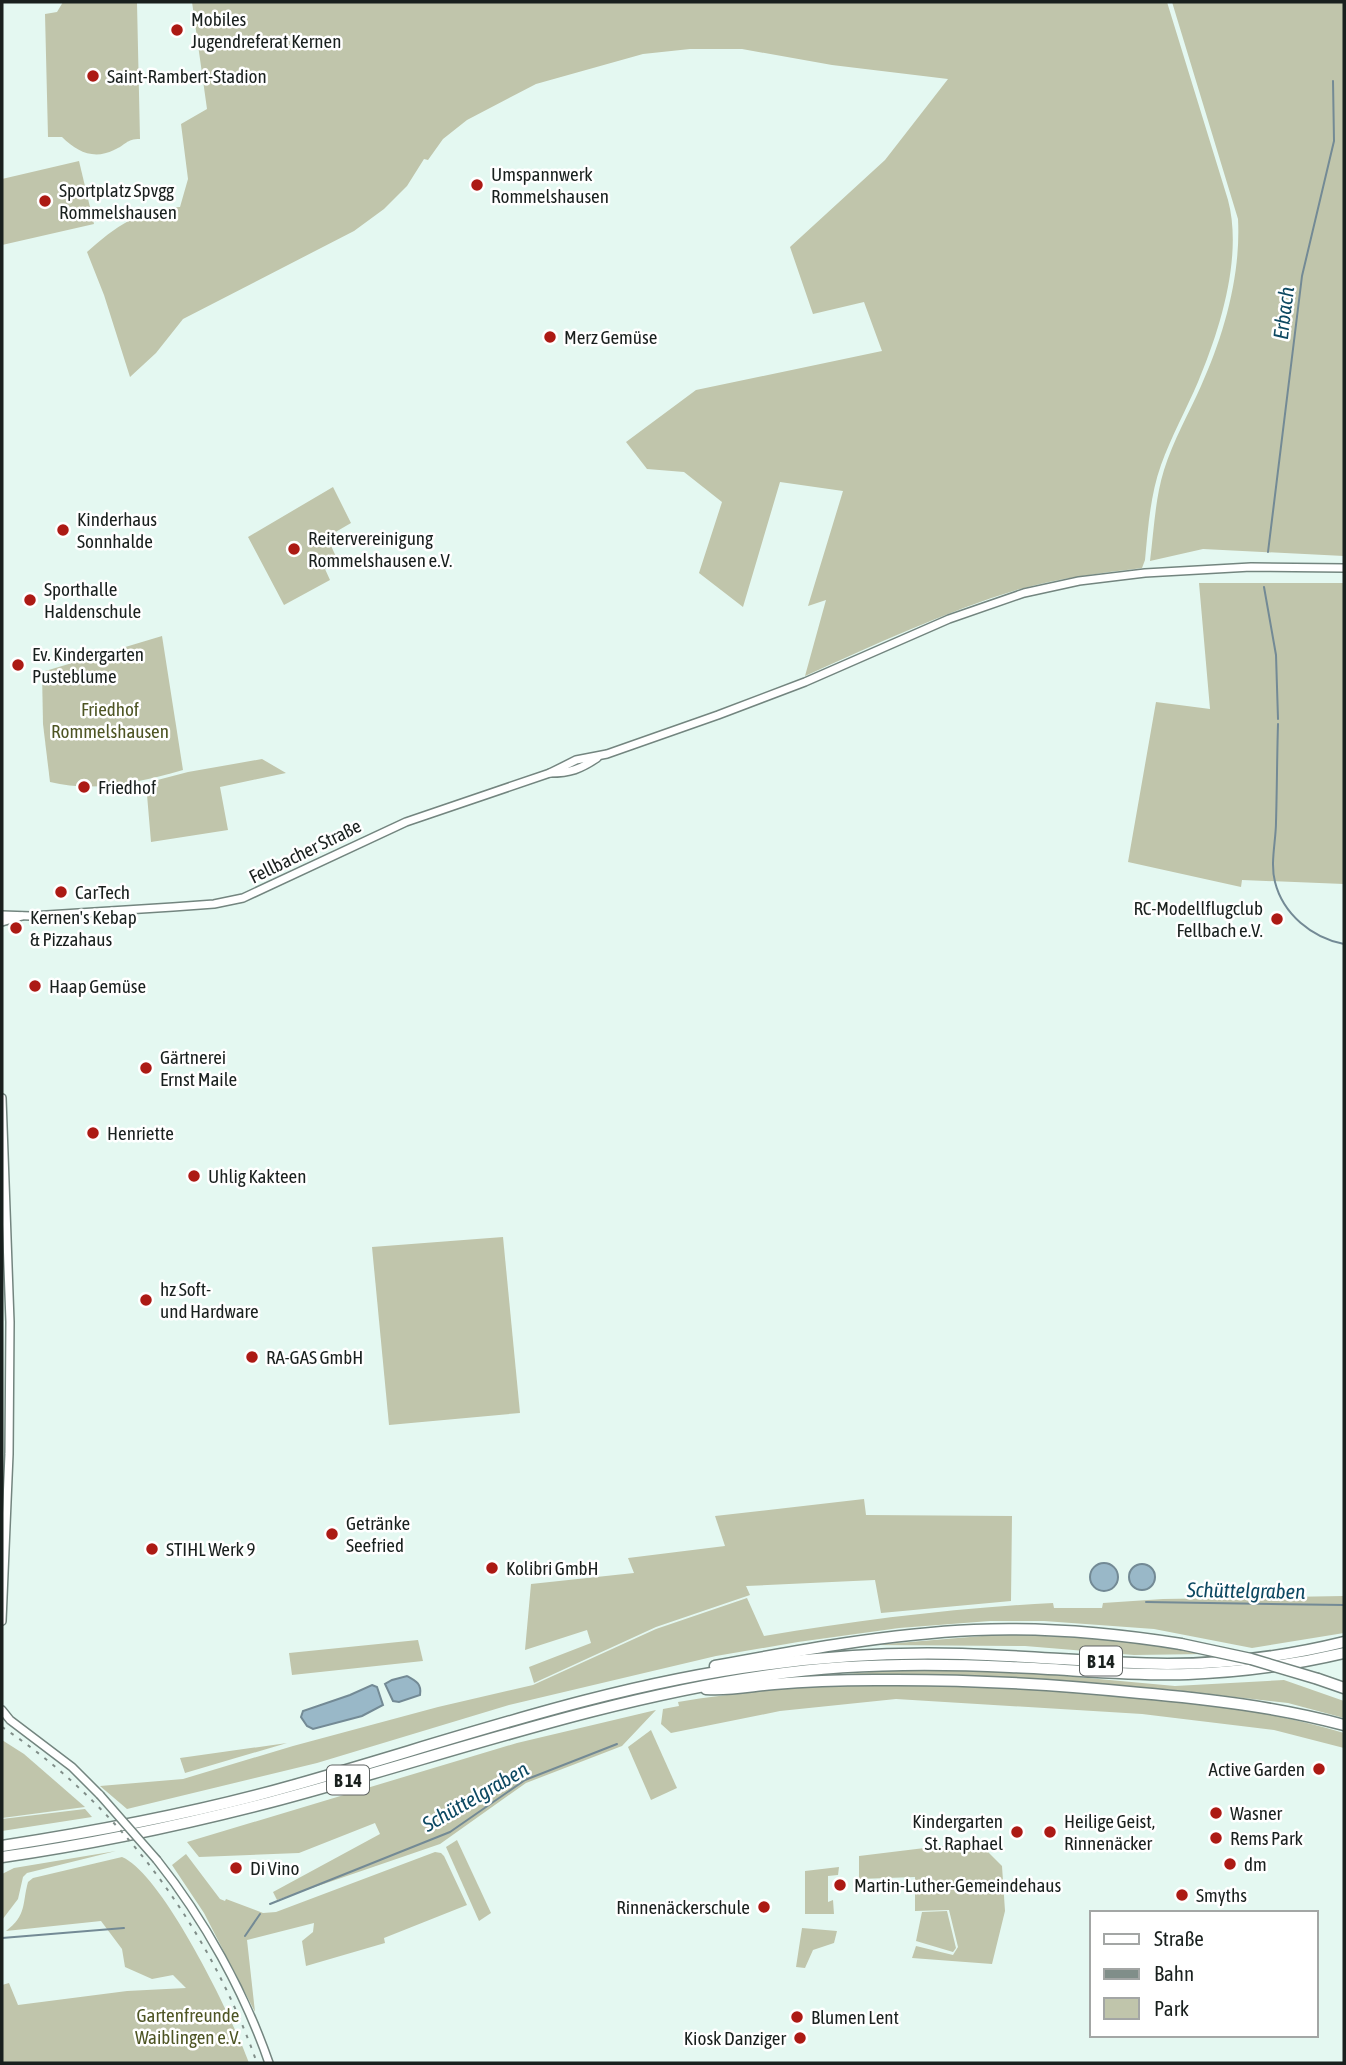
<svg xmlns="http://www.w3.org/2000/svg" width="1346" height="2065" font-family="'Asap Condensed',sans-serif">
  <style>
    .green { fill: #c0c5ab }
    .water { fill: #99b8c8; stroke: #738a95; stroke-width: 2 }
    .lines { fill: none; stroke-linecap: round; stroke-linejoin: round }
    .stream { stroke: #738a95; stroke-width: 2 }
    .secondary-casing { stroke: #73857f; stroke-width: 10 }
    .highway-casing { stroke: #73857f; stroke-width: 13 }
    .secondary { stroke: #fff; stroke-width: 7 }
    .highway { stroke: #fff; stroke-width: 10 }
    .rail { stroke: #808e89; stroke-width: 2; stroke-dasharray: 3.5 7; stroke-linecap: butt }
    .secondary-bridge-casing { stroke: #73857f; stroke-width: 10; stroke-linecap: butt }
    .highway-bridge-casing { stroke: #73857f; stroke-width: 13; stroke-linecap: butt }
    .secondary-bridge { stroke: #fff; stroke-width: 7 }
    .highway-bridge { stroke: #fff; stroke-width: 10 }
    .poi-dot { fill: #ac1a14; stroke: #fff; stroke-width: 2.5 }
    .labels { text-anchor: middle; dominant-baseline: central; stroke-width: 5; stroke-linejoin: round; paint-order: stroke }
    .shield { fill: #fff; stroke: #5e6362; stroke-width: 2 }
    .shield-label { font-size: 18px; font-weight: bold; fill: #19201e }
    .poi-label { font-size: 19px; fill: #19201e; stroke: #fff; text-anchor: start }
    .park-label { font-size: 19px; fill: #4e5524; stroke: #fff }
    .street-label { font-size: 19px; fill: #19201e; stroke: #fff }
    .water-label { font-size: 21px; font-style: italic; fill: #0d4962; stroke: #fff }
  </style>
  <rect width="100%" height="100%" fill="#e4f8f1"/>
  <g class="green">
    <path d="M63 2 137 3 140 139C126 139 126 145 114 150 94 160 77 152 62 137H48L45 14 57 12Z"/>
    <path d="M192 2H1167L1228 200C1243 256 1220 330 1198 382 1186 410 1171 437 1161 465 1150 496 1148 529 1145 560L1142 568C1101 573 1060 578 1020 589 946 611 875 645 805 676L826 600 808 606 843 491 780 482 743 607 699 573 722 502 684 472 647 469 626 442 696 390 882 351 864 302 813 314 790 247 885 160 948 79 832 65 742 49H690L643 54 536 84 467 120 443 139 428 160 424 159 407 186 384 209 354 231 183 319 156 353 130 377 104 295 87 252C115 227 141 208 180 207L188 179 181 124 207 109Z"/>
    <path d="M1172 2H1344V556L1203 549 1150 561C1154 530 1155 499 1164 470 1173 441 1189 413 1201 386 1224 335 1241 275 1238 219Z"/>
    <path d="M79 161 94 224 2 245V179Z"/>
    <path d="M333 487 351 523 327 537 338 561 325 569 330 580 284 605 248 537Z"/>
    <path d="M1199 583H1344V884L1242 880 1241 887 1128 862 1156 702 1210 709Z"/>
    <path d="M162 636 183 770C140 782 95 793 50 782L43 724 42 672Z"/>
    <path d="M262 759 286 773 220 787 228 830 151 842 146 783 188 772Z"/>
    <path d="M503 1237 520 1413 389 1425 372 1247Z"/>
    <path d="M864 1499 866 1515 1012 1516 1011 1601 881 1613 875 1580 746 1586 750 1595 656 1627 534 1683 529 1667 591 1643 587 1630 525 1650 531 1584 634 1573 628 1558 725 1546 715 1516Z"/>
    <path d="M1344 1596V1633L1252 1648 1154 1629 1044 1621H990L899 1628 798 1642 716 1656 509 1705 317 1763 127 1809 100 1786 183 1779 293 1746 438 1707 533 1685 656 1629 747 1598 764 1636C860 1620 955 1608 1053 1603L1054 1608H1102L1103 1603 1163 1599Z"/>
    <path d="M1006 1634 1124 1640 1206 1654 1134 1655 1025 1646 874 1645Z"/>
    <path d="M418 1640 423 1661 292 1675 289 1653Z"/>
    <path d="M884 1671H976L1055 1675 1175 1686 1284 1680 1344 1701V1718L1288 1703 1174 1690 978 1677 833 1675Z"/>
    <path d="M896 1683C1045 1688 1200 1691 1344 1733V1748L1274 1730 1142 1714 896 1699 780 1711 671 1733 661 1724 663 1709 679 1706 678 1702C750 1690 822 1685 896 1683Z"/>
    <path d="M656 1710 622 1746 526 1783 440 1844 277 1900 273 1892 380 1834 375 1823 299 1853 199 1857 187 1842 517 1743Z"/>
    <path d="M651 1730 677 1788 651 1800 628 1747Z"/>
    <path d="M2 1740 24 1754 85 1807 2 1818Z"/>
    <path d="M287 1743 185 1773 180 1758Z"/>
    <path d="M85 1809 92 1817 2 1831V1819Z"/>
    <path d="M457 1840 491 1913 479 1921 446 1847Z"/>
    <path d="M941 1846H982L1002 1866 1005 1911 992 1964 912 1958 916 1946 953 1955 958 1947 949 1910 915 1911V1877L859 1879V1856Z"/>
    <path d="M116 1851 27 1873 23 1877 18 1899 2 1920V1874L14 1868Z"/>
    <path d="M435 1852 441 1853 444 1856 467 1905 384 1938 385 1943 306 1966 302 1941 313 1932 314 1923 247 1940 255 2012 204 1913 172 1865 186 1854 220 1899 225 1901 226 1899 263 1913 276 1912Z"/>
    <path d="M122 1857C163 1874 233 2019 249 2063H2V1985L9 1983 18 2005 127 1991 186 1988 173 1975 152 1979 125 1967 122 1949 101 1921 6 1931C27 1915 22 1904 28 1882L33 1878Z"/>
    <path d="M839 1867 838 1875 828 1876V1902L833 1900 834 1914H805V1871Z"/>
    <path d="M947 1911 956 1948 953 1952 916 1941 922 1912Z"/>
    <path d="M802 1928 837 1931 834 1943 813 1950 805 1968 796 1967Z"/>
  </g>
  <g class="water">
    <circle cx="1104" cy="1577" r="14"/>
    <circle cx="1142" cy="1577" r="13"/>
    <path d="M407 1676C416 1681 422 1684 420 1695L399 1702 393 1701 385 1684 392 1680Z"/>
    <path d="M372 1685 377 1687 383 1705 362 1716 313 1729 307 1726 301 1717 303 1711 350 1695Z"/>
  </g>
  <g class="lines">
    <g class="stream">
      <path d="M1268 552 1302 276 1334 141 1333 81"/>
      <path d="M1264 587 1276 655 1278 719"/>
      <path d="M1278 724C1277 756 1277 789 1276 822 1276 841 1270 863 1275 882 1283 914 1312 938 1344 944"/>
      <path d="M1146 1602 1344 1605"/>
      <path d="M270 1904 450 1832 525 1780 617 1744"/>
      <path d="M245 1936 260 1914"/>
      <path d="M2 1938 124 1928"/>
    </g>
    <defs>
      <g id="secondary">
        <path d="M550 773C570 773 581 769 597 758"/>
        <path d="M2 915 31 916 173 907 214 904 243 898 406 822 550 773 576 760 607 754 718 715 805 682 949 619 1024 593 1079 581 1145 573 1251 567 1344 568"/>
        <path d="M2 922 22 916"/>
        <path d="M2 1098 10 1322 9 1454 2 1621"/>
        <path d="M2 1710 10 1720 72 1767 100 1795"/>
        <path d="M157 1860C204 1919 244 1991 269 2063"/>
      </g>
      <g id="highway">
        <path d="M715 1666C801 1650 887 1634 974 1630 1043 1627 1112 1633 1181 1644"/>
        <path d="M1318 1679 1344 1688"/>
        <path d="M706 1689C729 1691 751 1686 774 1684 808 1681 842 1680 875 1680 964 1679 1052 1684 1140 1693 1209 1699 1277 1707 1344 1725"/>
        <path d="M2 1846C99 1831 196 1813 291 1786 447 1742 602 1686 763 1665 828 1656 895 1652 962 1654 1030 1656 1099 1663 1167 1664 1226 1664 1287 1656 1344 1642"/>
        <path d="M2 1857C93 1844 182 1825 271 1802 437 1758 599 1699 770 1675 849 1663 930 1663 1010 1667 1069 1669 1129 1676 1188 1674 1241 1672 1293 1665 1344 1653"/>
      </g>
    </defs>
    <use href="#secondary" class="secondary-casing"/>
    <use href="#highway" class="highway-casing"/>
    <use href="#secondary" class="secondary"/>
    <use href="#highway" class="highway"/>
    <path class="rail" d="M2 1727C121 1806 209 1928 257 2063"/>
    <defs>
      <path id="secondary-bridge" d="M100 1795 157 1860"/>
      <path id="highway-bridge" d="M1181 1644 1251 1659 1318 1679"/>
    </defs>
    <use href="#secondary-bridge" class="secondary-bridge-casing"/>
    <use href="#highway-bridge" class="highway-bridge-casing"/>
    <use href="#secondary-bridge" class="secondary-bridge"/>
    <use href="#highway-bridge" class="highway-bridge"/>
  </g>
  <g class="poi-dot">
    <circle cx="177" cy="30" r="7"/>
    <circle cx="93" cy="76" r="7"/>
    <circle cx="477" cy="185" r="7"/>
    <circle cx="45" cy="201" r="7"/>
    <circle cx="550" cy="337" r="7"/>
    <circle cx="63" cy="530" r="7"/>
    <circle cx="294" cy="549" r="7"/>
    <circle cx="30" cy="600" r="7"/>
    <circle cx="18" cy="665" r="7"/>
    <circle cx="84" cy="787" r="7"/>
    <circle cx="61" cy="892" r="7"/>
    <circle cx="1277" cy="919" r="7"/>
    <circle cx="16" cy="928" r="7"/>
    <circle cx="35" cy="986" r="7"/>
    <circle cx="146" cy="1068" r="7"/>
    <circle cx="93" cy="1133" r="7"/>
    <circle cx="194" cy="1176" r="7"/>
    <circle cx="146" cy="1300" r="7"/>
    <circle cx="252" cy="1357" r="7"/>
    <circle cx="332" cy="1534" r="7"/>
    <circle cx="152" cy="1549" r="7"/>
    <circle cx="492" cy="1568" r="7"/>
    <circle cx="1319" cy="1769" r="7"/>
    <circle cx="1216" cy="1813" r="7"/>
    <circle cx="1017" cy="1832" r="7"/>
    <circle cx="1050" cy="1832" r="7"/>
    <circle cx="1216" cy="1838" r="7"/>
    <circle cx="1230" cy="1864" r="7"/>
    <circle cx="236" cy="1868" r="7"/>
    <circle cx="840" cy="1885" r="7"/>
    <circle cx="1182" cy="1895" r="7"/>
    <circle cx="764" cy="1907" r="7"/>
    <circle cx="797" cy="2017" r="7"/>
    <circle cx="800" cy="2038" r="7"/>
  </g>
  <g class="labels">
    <g class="shield">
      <rect x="1080" y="1646.5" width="42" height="29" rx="5"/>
      <rect x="327" y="1765.5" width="42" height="29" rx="5"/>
    </g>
    <g class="shield-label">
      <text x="1101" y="1661">B 14</text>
      <text x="348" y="1780">B 14</text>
    </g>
    <g class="poi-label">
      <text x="191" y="19">Mobiles<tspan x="191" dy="22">Jugendreferat Kernen</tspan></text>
      <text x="107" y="76">Saint-Rambert-Stadion</text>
      <text x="491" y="174">Umspannwerk<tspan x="491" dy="22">Rommelshausen</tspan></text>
      <text x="59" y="190">Sportplatz Spvgg<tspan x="59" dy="22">Rommelshausen</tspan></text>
      <text x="564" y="337">Merz Gemüse</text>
      <text x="77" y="519">Kinderhaus<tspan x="77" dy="22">Sonnhalde</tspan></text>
      <text x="308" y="538">Reitervereinigung<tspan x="308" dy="22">Rommelshausen e.V.</tspan></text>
      <text x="44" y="589">Sporthalle<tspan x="44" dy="22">Haldenschule</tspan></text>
      <text x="32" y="654">Ev. Kindergarten<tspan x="32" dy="22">Pusteblume</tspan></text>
      <text x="98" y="787">Friedhof</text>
      <text x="75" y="892">CarTech</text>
      <text x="1263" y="908" text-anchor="end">RC-Modellflugclub<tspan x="1263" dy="22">Fellbach e.V.</tspan></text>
      <text x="30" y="917">Kernen's Kebap<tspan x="30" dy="22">&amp; Pizzahaus</tspan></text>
      <text x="49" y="986">Haap Gemüse</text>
      <text x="160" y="1057">Gärtnerei<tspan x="160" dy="22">Ernst Maile</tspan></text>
      <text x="107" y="1133">Henriette</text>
      <text x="208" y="1176">Uhlig Kakteen</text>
      <text x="160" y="1289">hz Soft-<tspan x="160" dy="22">und Hardware</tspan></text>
      <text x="266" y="1357">RA-GAS GmbH</text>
      <text x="346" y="1523">Getränke<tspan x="346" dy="22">Seefried</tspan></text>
      <text x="166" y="1549">STIHL Werk 9</text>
      <text x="506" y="1568">Kolibri GmbH</text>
      <text x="1305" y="1769" text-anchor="end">Active Garden</text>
      <text x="1230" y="1813">Wasner</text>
      <text x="1003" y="1821" text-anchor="end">Kindergarten<tspan x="1003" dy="22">St. Raphael</tspan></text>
      <text x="1064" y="1821">Heilige Geist,<tspan x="1064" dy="22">Rinnenäcker</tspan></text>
      <text x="1230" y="1838">Rems Park</text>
      <text x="1244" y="1864">dm</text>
      <text x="250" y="1868">Di Vino</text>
      <text x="854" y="1885">Martin-Luther-Gemeindehaus</text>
      <text x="1196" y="1895">Smyths</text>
      <text x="750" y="1907" text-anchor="end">Rinnenäckerschule</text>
      <text x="811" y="2017">Blumen Lent</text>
      <text x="786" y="2038" text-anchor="end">Kiosk Danziger</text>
    </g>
    <g class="park-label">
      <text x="110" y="709">Friedhof<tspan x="110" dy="22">Rommelshausen</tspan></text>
      <text x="188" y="2015">Gartenfreunde<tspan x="188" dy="22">Waiblingen e.V.</tspan></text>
    </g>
    <g class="street-label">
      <text transform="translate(305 851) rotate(-26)">Fellbacher Straße</text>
    </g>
    <g class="water-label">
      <text transform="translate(1283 313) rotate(-83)">Erbach</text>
      <text transform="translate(1246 1590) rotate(1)">Schüttelgraben</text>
      <text transform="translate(475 1796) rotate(-30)">Schüttelgraben</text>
    </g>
  </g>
  <rect width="1346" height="2065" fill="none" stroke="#19201e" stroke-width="7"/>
  <rect x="1090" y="1911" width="228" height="126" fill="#ffffff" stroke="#a3a6a5" stroke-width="2"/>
  <rect x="1104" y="1934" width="35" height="10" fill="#ffffff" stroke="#a3a6a5" stroke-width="2"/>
  <text x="1154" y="1946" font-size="21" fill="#19201e">Straße</text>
  <rect x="1104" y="1969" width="35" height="10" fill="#808e89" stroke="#a3a6a5" stroke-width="2"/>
  <text x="1154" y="1981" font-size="21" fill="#19201e">Bahn</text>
  <rect x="1104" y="1998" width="35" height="21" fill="#c0c5ab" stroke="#a3a6a5" stroke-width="2"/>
  <text x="1154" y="2016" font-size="21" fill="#19201e">Park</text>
</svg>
